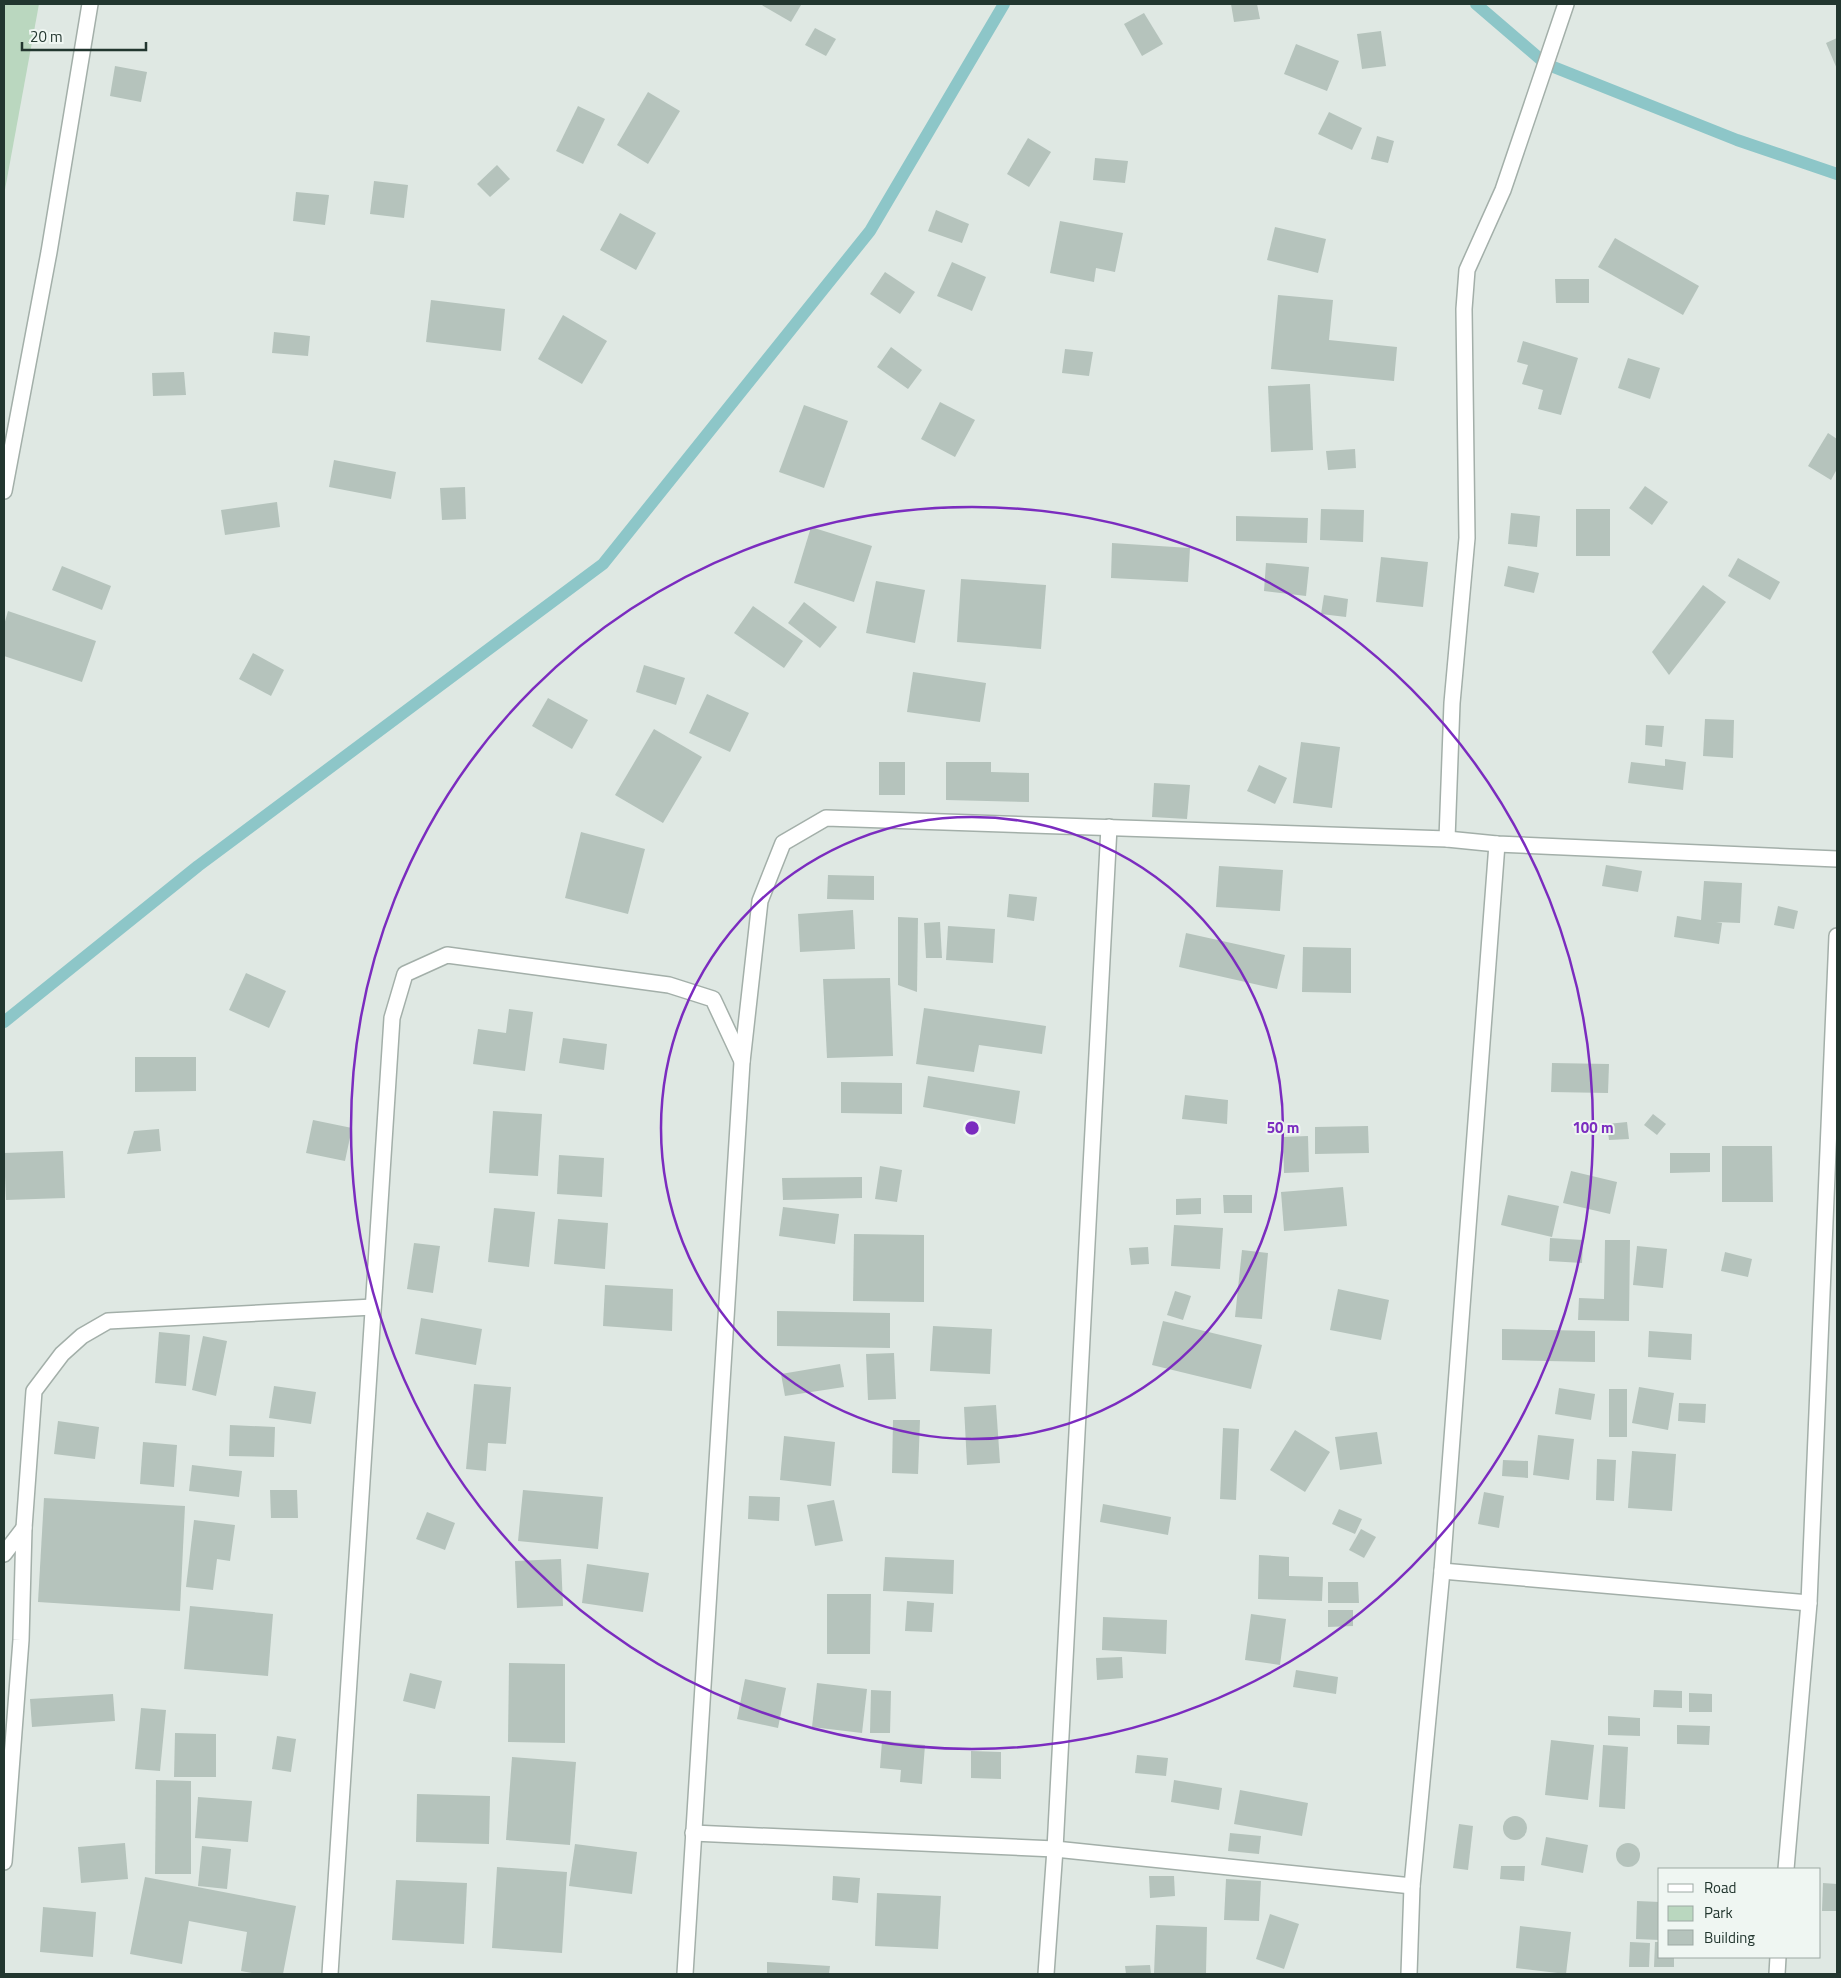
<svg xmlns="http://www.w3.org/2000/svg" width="1841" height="1978" font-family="'Titillium Web',sans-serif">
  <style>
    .green { fill: #bad7bf }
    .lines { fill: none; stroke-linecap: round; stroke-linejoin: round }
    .stream { stroke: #8dc6c8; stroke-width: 12 }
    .building { fill: #b5c3bc }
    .minor-casing { stroke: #a3afa9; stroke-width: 18 }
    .minor { stroke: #fff; stroke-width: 15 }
    .ring { fill: none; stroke: #7b2cbf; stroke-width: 2.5 }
    .centre { fill: #7b2cbf; stroke: #eff6f2; stroke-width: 2.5 }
    .ring-label { font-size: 15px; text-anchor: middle; font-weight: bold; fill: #7b2cbf; stroke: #eff6f2; stroke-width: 4; stroke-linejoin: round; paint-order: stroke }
  </style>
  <rect width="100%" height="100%" fill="#dfe8e3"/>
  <path class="green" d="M4 4H39L4 195Z"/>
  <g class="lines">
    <g class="stream">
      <path d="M1476 4 1546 64 1737 140 1837 174"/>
      <path d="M4 1022 198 866 603 564 870 231 1004 4"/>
    </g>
  </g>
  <g class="building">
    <path d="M760 4H799L801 5 791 22Z"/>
    <path d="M1231 4H1257L1260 19 1234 22Z"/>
    <path d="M1144 13 1163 44 1142 56 1124 24Z"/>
    <path d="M815 28 836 39 826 56 805 45Z"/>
    <path d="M1381 31 1386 66 1362 69 1357 34Z"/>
    <path d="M1837 38V69L1826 43Z"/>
    <path d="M1296 44 1339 61 1327 91 1284 74Z"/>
    <path d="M115 66 147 72 141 102 110 96Z"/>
    <path d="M648 92 680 111 648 164 617 145Z"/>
    <path d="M578 106 605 119 583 164 556 151Z"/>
    <path d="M1329 112 1362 128 1352 150 1318 134Z"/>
    <path d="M1377 136 1394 141 1388 163 1371 159Z"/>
    <path d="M1028 138 1051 152 1029 187 1007 174Z"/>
    <path d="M1095 158 1128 161 1125 183 1093 180Z"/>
    <path d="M497 165 510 179 490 197 477 184Z"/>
    <path d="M374 181 408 185 404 218 370 214Z"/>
    <path d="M296 192 329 195 325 225 293 221Z"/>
    <path d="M936 210 969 224 962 243 928 231Z"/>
    <path d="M620 213 656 233 636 270 600 250Z"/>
    <path d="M1060 221 1123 233 1115 272 1096 268 1094 282 1050 273Z"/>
    <path d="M1275 227 1326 239 1318 273 1267 260Z"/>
    <path d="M1615 238 1699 286 1683 315 1598 267Z"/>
    <path d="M952 262 986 277 972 311 937 296Z"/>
    <path d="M885 272 915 292 900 314 870 294Z"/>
    <path d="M1555 279H1589V303H1556Z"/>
    <path d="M1278 295 1333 300 1329 340 1397 347 1394 381 1271 369Z"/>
    <path d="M431 300 505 309 501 351 426 342Z"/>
    <path d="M563 315 607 341 582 384 538 359Z"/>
    <path d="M274 332 310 336 308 356 272 353Z"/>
    <path d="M1523 341 1578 358 1561 415 1538 409 1543 390 1522 384 1528 365 1517 362Z"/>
    <path d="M891 347 922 370 908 389 877 367Z"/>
    <path d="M1065 349 1093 352 1089 376 1062 373Z"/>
    <path d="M1628 358 1660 368 1650 399 1618 388Z"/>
    <path d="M184 372 186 395 153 396 152 373Z"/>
    <path d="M1310 384 1313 450 1271 452 1268 386Z"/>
    <path d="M940 402 975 420 955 457 921 439Z"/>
    <path d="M804 405 848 421 824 488 779 472Z"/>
    <path d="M1828 433 1837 439V469L1831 480 1808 466Z"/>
    <path d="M1355 449 1356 468 1328 470 1326 451Z"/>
    <path d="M334 460 396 472 391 499 329 487Z"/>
    <path d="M1645 486 1668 502 1652 525 1629 508Z"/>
    <path d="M465 487 466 519 442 520 440 488Z"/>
    <path d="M277 502 280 527 225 535 221 510Z"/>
    <path d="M1321 509 1364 510 1363 542 1320 540Z"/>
    <rect x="1576" y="509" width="34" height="47"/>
    <path d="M1511 513 1540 516 1537 547 1508 544Z"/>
    <path d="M1236 516 1308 518 1307 543 1236 541Z"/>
    <path d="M811 527 872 546 854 602 794 583Z"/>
    <path d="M1112 543 1190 548 1188 582 1111 578Z"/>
    <path d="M1381 557 1428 562 1423 607 1376 602Z"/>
    <path d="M1738 558 1780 582 1770 600 1728 576Z"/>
    <path d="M1266 563 1309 567 1306 596 1264 591Z"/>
    <path d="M62 566 111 586 102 610 52 590Z"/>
    <path d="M1508 566 1539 573 1534 593 1504 586Z"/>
    <path d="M961 579 1046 585 1041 649 957 642Z"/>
    <path d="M876 581 925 590 915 643 866 633Z"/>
    <path d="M1703 585 1726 602 1669 675 1652 652Z"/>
    <path d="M1324 595 1348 599 1346 617 1321 614Z"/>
    <path d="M804 602 837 627 820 648 788 623Z"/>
    <path d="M753 606 803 641 784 668 734 633Z"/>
    <path d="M8 611 96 641 82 682 4 656V625Z"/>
    <path d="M253 653 284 670 271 696 239 679Z"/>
    <path d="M644 665 685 678 676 705 636 692Z"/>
    <path d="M913 672 986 683 980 722 907 712Z"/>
    <path d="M707 694 749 713 730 752 689 733Z"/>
    <path d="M548 698 588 720 572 749 532 726Z"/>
    <path d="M1705 719 1734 720 1733 758 1703 756Z"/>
    <path d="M1646 725 1664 726 1662 747 1645 745Z"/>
    <path d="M654 729 702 757 663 823 615 795Z"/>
    <path d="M1301 742 1340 747 1332 808 1293 803Z"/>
    <path d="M1665 759 1686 762 1683 790 1628 783 1631 762 1665 766Z"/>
    <rect x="879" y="762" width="26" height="33"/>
    <path d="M946 762H991V772L1029 773V802L946 800Z"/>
    <path d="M1259 765 1287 778 1275 804 1247 791Z"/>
    <path d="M1154 783 1190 785 1187 819 1152 817Z"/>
    <path d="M581 832 645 849 628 914 565 898Z"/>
    <path d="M1606 865 1642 871 1638 892 1602 886Z"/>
    <path d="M1219 866 1283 870 1280 911 1216 907Z"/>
    <path d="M828 875 874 876V900L827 899Z"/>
    <path d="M1704 881 1742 883 1740 923 1716 922 1722 923 1719 944 1674 937 1677 916 1701 920Z"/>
    <path d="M1009 894 1037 897 1034 921 1007 917Z"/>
    <path d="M1778 906 1798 911 1794 929 1774 925Z"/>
    <path d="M853 910 855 949 800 952 798 914Z"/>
    <path d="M898 917 918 918 917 992 898 985Z"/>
    <path d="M940 922 942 958H926L924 923Z"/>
    <path d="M948 926 995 929 993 963 946 960Z"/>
    <path d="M1186 933 1285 955 1277 989 1179 967Z"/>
    <path d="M1303 947 1351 948V993L1302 992Z"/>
    <path d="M246 973 286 991 269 1028 229 1010Z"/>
    <path d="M890 978 893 1056 827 1058 823 979Z"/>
    <path d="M924 1008 1046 1026 1042 1054 979 1045 974 1072 916 1064Z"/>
    <path d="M509 1009 533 1012 525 1071 473 1064 478 1029 506 1033Z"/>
    <path d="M563 1038 607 1044 604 1070 559 1063Z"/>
    <path d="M135 1057H196V1091L135 1092Z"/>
    <path d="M1552 1063 1609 1064 1608 1093 1551 1092Z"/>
    <path d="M928 1076 1020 1091 1015 1124 923 1107Z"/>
    <path d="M841 1082 902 1083V1114L841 1113Z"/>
    <path d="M1185 1095 1228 1100 1227 1124 1182 1119Z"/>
    <path d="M493 1111 542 1114 538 1176 489 1173Z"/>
    <path d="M1653 1114 1666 1124 1657 1135 1644 1125Z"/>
    <path d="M313 1120 352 1128 345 1161 306 1153Z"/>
    <path d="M1627 1122 1629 1139 1609 1140 1607 1124Z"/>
    <path d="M1368 1126 1369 1153 1315 1154V1127Z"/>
    <path d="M159 1129 161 1151 127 1154 134 1131Z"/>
    <path d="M1308 1136 1309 1172 1284 1173 1283 1137Z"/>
    <path d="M1722 1146H1772L1773 1202H1722Z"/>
    <path d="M63 1151 65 1198 6 1200 4 1153Z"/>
    <path d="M1670 1153H1710V1172L1670 1173Z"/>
    <path d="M559 1155 604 1158 602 1197 557 1194Z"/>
    <path d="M880 1166 902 1170 897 1202 875 1199Z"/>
    <path d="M1571 1171 1617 1182 1610 1214 1563 1203Z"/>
    <path d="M862 1177V1198L783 1200 782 1178Z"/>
    <path d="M1343 1187 1347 1226 1284 1231 1281 1192Z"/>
    <path d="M1223 1195H1252V1213H1224Z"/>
    <path d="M1508 1195 1559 1206 1552 1237 1501 1225Z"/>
    <path d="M1201 1198V1214L1176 1215V1199Z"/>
    <path d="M783 1207 839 1214 835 1244 779 1236Z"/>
    <path d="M494 1208 535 1212 529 1267 488 1262Z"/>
    <path d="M558 1219 608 1223 605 1269 554 1264Z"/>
    <path d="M1174 1225 1223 1228 1220 1269 1171 1266Z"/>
    <path d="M854 1234 924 1235V1302L853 1301Z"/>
    <path d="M1550 1238 1583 1240 1582 1263 1549 1261Z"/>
    <path d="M1605 1240H1630L1629 1321 1578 1320 1579 1298 1604 1299Z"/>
    <path d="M414 1243 440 1246 433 1293 407 1289Z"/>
    <path d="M1637 1246 1667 1249 1663 1288 1633 1285Z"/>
    <path d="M1148 1247 1149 1264 1131 1265 1129 1248Z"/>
    <path d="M1242 1250 1268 1253 1262 1319 1235 1317Z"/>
    <path d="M1725 1252 1752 1259 1748 1277 1721 1271Z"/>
    <path d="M605 1285 673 1289 672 1331 603 1326Z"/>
    <path d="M1338 1289 1389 1300 1381 1340 1330 1330Z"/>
    <path d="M1175 1291 1191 1296 1183 1320 1167 1315Z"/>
    <path d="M777 1311 890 1313V1348L777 1346Z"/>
    <path d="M421 1318 482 1329 476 1365 415 1354Z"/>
    <path d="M1163 1321 1262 1345 1251 1389 1152 1365Z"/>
    <path d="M933 1326 992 1329 990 1374 930 1371Z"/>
    <path d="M1502 1329 1595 1331V1362L1502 1360Z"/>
    <path d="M1649 1331 1692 1334 1691 1360 1648 1357Z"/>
    <path d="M159 1332 190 1335 186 1386 155 1383Z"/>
    <path d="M203 1336 227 1341 216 1396 192 1390Z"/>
    <path d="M894 1353 896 1399 868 1400 866 1354Z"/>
    <path d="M840 1364 844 1387 785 1396 781 1374Z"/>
    <path d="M474 1384 511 1387 506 1444 488 1443 486 1471 466 1469Z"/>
    <path d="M274 1386 316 1392 311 1424 269 1418Z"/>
    <path d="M1639 1387 1674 1393 1668 1430 1632 1423Z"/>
    <path d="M1559 1388 1595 1394 1591 1420 1555 1414Z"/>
    <rect x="1609" y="1389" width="18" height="48"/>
    <path d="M1679 1403 1706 1404 1705 1423 1678 1421Z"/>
    <path d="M996 1405 1000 1463 967 1465 964 1407Z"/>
    <path d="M893 1420H920L918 1474 892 1473Z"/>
    <path d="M58 1421 99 1427 95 1459 54 1454Z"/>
    <path d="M230 1425 275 1427 274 1457 229 1456Z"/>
    <path d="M1223 1428 1239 1429 1236 1500 1220 1499Z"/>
    <path d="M1295 1430 1330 1452 1305 1492 1270 1470Z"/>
    <path d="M1377 1432 1382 1464 1340 1470 1335 1437Z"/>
    <path d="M1538 1435 1574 1439 1569 1480 1533 1475Z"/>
    <path d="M784 1436 835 1442 831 1486 780 1480Z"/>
    <path d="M143 1442 177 1445 174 1487 140 1484Z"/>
    <path d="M1632 1451 1676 1454 1672 1511 1628 1508Z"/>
    <path d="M1597 1459 1616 1460 1614 1501 1596 1500Z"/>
    <path d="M1503 1460 1528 1461V1478L1502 1476Z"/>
    <path d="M192 1465 242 1471 239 1497 189 1491Z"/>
    <path d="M270 1490H297L298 1518H271Z"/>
    <path d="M523 1490 603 1497 598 1549 518 1541Z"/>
    <path d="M1484 1492 1504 1496 1499 1528 1478 1524Z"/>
    <path d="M749 1496 780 1497 779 1521 748 1519Z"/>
    <path d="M44 1498 185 1506 180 1611 38 1602Z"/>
    <path d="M834 1500 843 1541 815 1546 807 1505Z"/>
    <path d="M1103 1504 1171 1517 1168 1535 1100 1522Z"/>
    <path d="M1339 1509 1362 1519 1355 1534 1332 1524Z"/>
    <path d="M427 1512 455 1523 445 1550 416 1539Z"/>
    <path d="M194 1520 235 1525 230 1561 217 1559 213 1590 186 1587Z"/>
    <path d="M1361 1529 1376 1537 1364 1558 1349 1550Z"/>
    <path d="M1259 1555 1289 1557V1576L1323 1577 1322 1601 1258 1599Z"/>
    <path d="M885 1557 954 1560 953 1594 883 1591Z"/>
    <path d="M561 1559 563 1606 517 1608 515 1561Z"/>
    <path d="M587 1564 649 1573 643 1612 582 1603Z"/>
    <path d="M1328 1582H1358L1359 1603H1328Z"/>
    <path d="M827 1594H871L870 1654H827Z"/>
    <path d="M907 1601 934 1603 932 1632 905 1631Z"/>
    <path d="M190 1606 273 1614 268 1676 184 1669Z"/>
    <path d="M1328 1610H1353V1626L1328 1627Z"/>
    <path d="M1251 1614 1286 1619 1280 1665 1245 1660Z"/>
    <path d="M1103 1617 1167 1620 1166 1654 1102 1650Z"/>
    <path d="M1122 1657 1123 1678 1097 1680 1096 1658Z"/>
    <path d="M509 1663 565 1664V1743L508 1742Z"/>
    <path d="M1296 1670 1338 1677 1336 1694 1293 1687Z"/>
    <path d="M410 1673 442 1681 435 1709 403 1701Z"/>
    <path d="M745 1679 786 1688 778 1728 737 1719Z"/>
    <path d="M817 1683 867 1689 862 1733 812 1727Z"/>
    <path d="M871 1690 891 1691 890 1733H870Z"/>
    <path d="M1654 1690 1682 1691V1708L1653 1707Z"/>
    <path d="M1689 1693 1712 1694V1712H1689Z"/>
    <path d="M113 1694 115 1721 32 1727 30 1699Z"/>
    <path d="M141 1708 166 1710 160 1771 135 1769Z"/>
    <path d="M1608 1716 1640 1718V1736L1608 1735Z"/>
    <path d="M1677 1725 1710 1726 1709 1745 1677 1744Z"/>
    <path d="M175 1733 216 1734V1777H174Z"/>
    <path d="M277 1736 296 1739 291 1772 272 1769Z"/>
    <path d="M1551 1740 1594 1745 1588 1800 1545 1795Z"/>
    <path d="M882 1741 925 1745 922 1784 900 1782 901 1770 880 1768Z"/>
    <path d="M1603 1745 1628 1747 1625 1809 1599 1807Z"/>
    <path d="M971 1751 1001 1752V1779L971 1778Z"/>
    <path d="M1137 1755 1168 1758 1166 1776 1135 1773Z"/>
    <path d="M512 1757 576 1762 570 1845 506 1840Z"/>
    <path d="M156 1780 191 1781V1874H155Z"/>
    <path d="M1174 1780 1222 1788 1219 1810 1171 1802Z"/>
    <path d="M1240 1790 1308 1803 1302 1836 1234 1824Z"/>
    <path d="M417 1794 490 1796 489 1844 416 1842Z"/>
    <path d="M198 1797 252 1801 248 1842 195 1838Z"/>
    <circle cx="1515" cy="1828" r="12"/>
    <path d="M1459 1824 1473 1826 1468 1870 1453 1868Z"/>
    <path d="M1230 1833 1261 1836 1259 1854 1228 1851Z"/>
    <path d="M1546 1837 1588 1845 1583 1873 1541 1865Z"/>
    <circle cx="1628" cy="1855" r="12"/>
    <path d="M125 1843 128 1879 81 1883 78 1847Z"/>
    <path d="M575 1844 637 1852 632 1894 569 1886Z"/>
    <path d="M202 1846 231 1849 227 1889 198 1886Z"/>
    <path d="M1501 1866H1525L1524 1881 1500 1879Z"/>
    <path d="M497 1867 567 1872 562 1953 492 1948Z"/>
    <path d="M833 1876 860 1878 858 1903 832 1900Z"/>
    <path d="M1149 1876H1174L1175 1896 1150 1898Z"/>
    <path d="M145 1877 296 1906 283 1974H258L241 1971 247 1932 189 1921 182 1964 130 1954Z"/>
    <path d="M1226 1879 1261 1881 1259 1921 1224 1920Z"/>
    <path d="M396 1880 467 1883 464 1944 392 1940Z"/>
    <path d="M1823 1883 1837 1884V1911H1822Z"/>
    <path d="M877 1893 941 1896 938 1949 875 1946Z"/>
    <path d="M1637 1901 1660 1902V1940L1636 1939Z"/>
    <path d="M43 1907 96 1912 93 1957 40 1952Z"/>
    <path d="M1270 1914 1299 1924 1284 1969 1256 1959Z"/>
    <path d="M1156 1925 1207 1927 1206 1974H1154Z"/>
    <path d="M1520 1926 1571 1932 1566 1974 1516 1968Z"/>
    <path d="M1630 1942 1650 1943 1649 1967H1629Z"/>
    <path d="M1655 1942H1660V1957H1674V1967H1654Z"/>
    <path d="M767 1962 830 1966 829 1974H767Z"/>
    <path d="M1150 1965 1151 1974H1126L1125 1966Z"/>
  </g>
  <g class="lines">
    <defs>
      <g id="minor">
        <path d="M4 491 49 252 90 4"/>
        <path d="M1447 839 1452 703 1467 538 1464 309 1467 270 1503 190 1566 4"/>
        <path d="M4 1554 24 1528"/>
        <path d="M1442 1571 1809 1603"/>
        <path d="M693 1833 1055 1849 1412 1886"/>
        <path d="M4 1862 21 1640 24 1528 34 1391 62 1354 82 1336 108 1321 373 1307"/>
        <path d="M1786 1869 1809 1603 1837 936"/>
        <path d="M330 1974 392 1018 405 974 447 955 669 985 713 999 742 1061"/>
        <path d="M685 1974 742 1062 760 901 783 843 826 818 1447 839 1497 844 1837 859"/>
        <path d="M1046 1974 1055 1849 1109 827"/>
        <path d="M1409 1974 1412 1886 1442 1571 1497 844"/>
        <path d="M1777 1974 1778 1957"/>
      </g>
    </defs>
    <use href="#minor" class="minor-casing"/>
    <use href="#minor" class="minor"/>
  </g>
  <g class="ring">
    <circle cx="972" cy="1128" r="311"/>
    <circle cx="972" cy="1128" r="621"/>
  </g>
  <circle cx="972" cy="1128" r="8" class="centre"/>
  <g class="ring-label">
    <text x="1283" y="1133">50 m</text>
    <text x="1593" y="1133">100 m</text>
  </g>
  <rect width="1841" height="1978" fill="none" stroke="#22362f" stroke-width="10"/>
  <rect x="1658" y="1868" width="162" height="90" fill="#eff6f2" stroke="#9da9a4"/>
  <rect x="1668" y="1884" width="25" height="8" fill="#ffffff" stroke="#9da9a4"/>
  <text x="1704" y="1893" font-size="15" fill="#22362f">Road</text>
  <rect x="1668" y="1906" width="25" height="15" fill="#bad7bf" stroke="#9da9a4"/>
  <text x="1704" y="1918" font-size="15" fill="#22362f">Park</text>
  <rect x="1668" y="1930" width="25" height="15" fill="#b5c3bc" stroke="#9da9a4"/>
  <text x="1704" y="1943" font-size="15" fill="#22362f">Building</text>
  <path d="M22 42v8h124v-8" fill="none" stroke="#22362f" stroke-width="2.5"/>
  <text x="30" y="42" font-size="15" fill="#22362f" stroke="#eff6f2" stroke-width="4" paint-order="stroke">20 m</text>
</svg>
